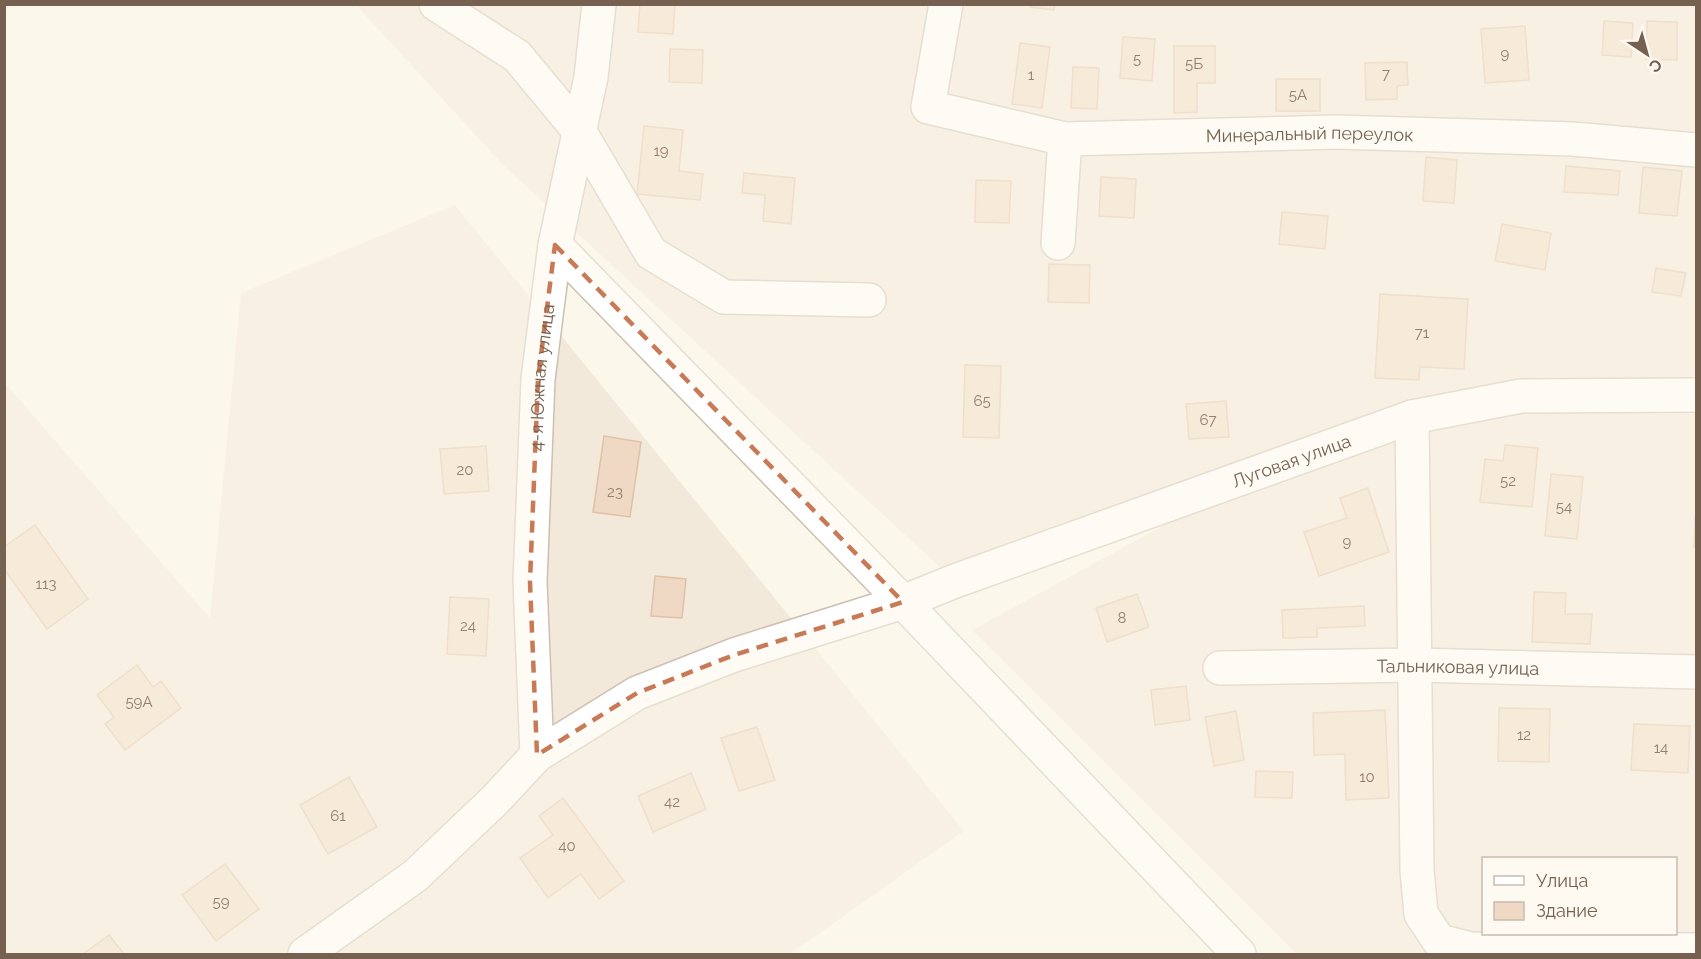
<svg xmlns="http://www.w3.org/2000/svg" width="1701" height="959" font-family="Raleway,sans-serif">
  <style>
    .residential { fill: #f3e9da; fill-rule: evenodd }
    .building { fill: #efd9c4; stroke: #e1c1a6; stroke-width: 1.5 }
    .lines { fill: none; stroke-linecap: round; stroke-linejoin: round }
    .minor-casing { stroke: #cdc0b1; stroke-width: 36 }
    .minor { stroke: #fff; stroke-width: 33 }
    .marked { fill: none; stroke: #c87a57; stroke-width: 4.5; stroke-dasharray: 12 8; stroke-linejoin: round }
    .labels { text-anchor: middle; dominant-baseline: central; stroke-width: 4.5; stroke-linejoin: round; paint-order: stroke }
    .number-label { font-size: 15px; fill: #947e6c }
    .street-label { font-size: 18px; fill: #76604f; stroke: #fefaf2 }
  </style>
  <rect width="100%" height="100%" fill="#fcf7eb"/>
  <g class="residential">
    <path d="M356 5H1696V954H1297L972 630 1267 469 955 581 504 166ZM1484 858H1676V934H1484Z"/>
    <path d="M455 205 964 831 790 954H5L4 382 210 618 241 293Z"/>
  </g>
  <g class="building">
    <path d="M640 4H675L673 34 638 32Z"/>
    <path d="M1030 4H1055L1054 10 1030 7Z"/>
    <path d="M1604 21 1633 23 1631 57 1602 55Z"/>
    <path d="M1647 21 1677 22V60L1646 59Z"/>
    <path d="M1525 26 1529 80 1485 83 1481 29Z"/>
    <path d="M1123 37 1155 39 1152 81 1120 78Z"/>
    <path d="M1020 43 1050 47 1042 108 1012 104Z"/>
    <path d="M1174 46H1215V83H1197V112L1174 113Z"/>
    <path d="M670 49 703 50 702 83 669 82Z"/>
    <path d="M1407 62 1408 85 1397 86V99L1366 100 1365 63Z"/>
    <path d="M1073 67 1099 68 1097 109 1071 108Z"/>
    <rect x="1276" y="79" width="44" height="32"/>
    <path d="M644 126 683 130 679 171 703 174 700 200 637 194Z"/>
    <path d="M1426 157 1457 160 1454 203 1423 201Z"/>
    <path d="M1566 166 1620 171 1618 195 1564 192Z"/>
    <path d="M1643 167 1682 171 1677 216 1639 213Z"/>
    <path d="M744 173 795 178 791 224 763 221 765 195 742 193Z"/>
    <path d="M1101 177 1136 179 1134 218 1099 216Z"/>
    <path d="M976 180 1011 181 1009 223 975 222Z"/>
    <path d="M1282 212 1328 216 1325 249 1279 244Z"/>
    <path d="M1502 224 1551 233 1545 270 1495 261Z"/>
    <path d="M1049 264 1090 265 1089 303 1048 302Z"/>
    <path d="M1656 268 1686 273 1681 296 1652 292Z"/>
    <path d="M1380 294 1468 299 1464 369 1420 367 1419 380 1375 378Z"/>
    <path d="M965 365 1001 366 999 438 963 437Z"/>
    <path d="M1226 401 1229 437 1189 439 1186 404Z"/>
    <path d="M604 436 641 442 630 517 593 512Z"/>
    <path d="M1505 445 1538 448 1532 507 1480 502 1485 459 1503 461Z"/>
    <path d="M486 446 489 491 444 494 440 449Z"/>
    <path d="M1551 474 1583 477 1577 539 1545 536Z"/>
    <path d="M1368 488 1389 552 1319 576 1304 532 1347 518 1340 498Z"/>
    <path d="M1695 517H1696V547H1694Z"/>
    <path d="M35 525 88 599 47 629 4 569V547Z"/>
    <path d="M655 576 686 579 682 618 651 616Z"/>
    <path d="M1534 592 1566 593 1565 614H1592L1590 644 1532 642Z"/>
    <path d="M1137 594 1149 627 1107 642 1096 608Z"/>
    <path d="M450 597 489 599 486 656 447 654Z"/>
    <path d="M1364 606 1365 626 1317 628V637L1283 638 1282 610Z"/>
    <path d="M137 665 153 687 161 681 181 708 125 750 105 724 114 717 97 695Z"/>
    <path d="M1186 686 1190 720 1155 725 1151 690Z"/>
    <path d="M1499 708 1550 709 1549 762 1498 761Z"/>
    <path d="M1385 710 1389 798 1346 800 1345 754 1314 755 1313 713Z"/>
    <path d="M1236 711 1244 760 1214 766 1205 717Z"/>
    <path d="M1634 724 1690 726 1688 773 1631 770Z"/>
    <path d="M757 727 775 780 739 791 721 738Z"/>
    <path d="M1256 771 1293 772 1292 798 1255 797Z"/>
    <path d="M691 773 706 809 653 832 638 796Z"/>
    <path d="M349 777 377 827 328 854 300 805Z"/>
    <path d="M563 798 624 881 599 899 581 874 548 898 520 858 553 835 539 816Z"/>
    <path d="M225 864 259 909 216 941 182 895Z"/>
    <path d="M109 935 124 954H83Z"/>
  </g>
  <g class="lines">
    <defs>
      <g id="minor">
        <path d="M436 4 517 56 580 132 651 253 724 297 869 300"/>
        <path id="s1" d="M946 4 928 107 1065 139 1336 132 1573 139 1696 150"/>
        <path d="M1058 243 1065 139"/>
        <path d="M555 245 903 602 1239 954"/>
        <path d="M1412 417 1417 870 1421 914 1439 941 1471 949 1696 950"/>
        <path id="s2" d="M1220 668 1415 665 1696 672"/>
        <path id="s3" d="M537 755 530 582 538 379 555 245 591 77 599 4"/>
        <path id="s4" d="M305 954 415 876 494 801 537 755 637 693 734 655 903 602 955 581 1412 417 1521 396 1696 395"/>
      </g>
    </defs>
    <use href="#minor" class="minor-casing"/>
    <use href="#minor" class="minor"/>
  </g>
  <path d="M0 0H1701V959H0ZM555 245 903 602 734 655 637 693 537 755 530 582 538 379Z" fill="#fcf7eb" fill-opacity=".55" fill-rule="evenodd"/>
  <path class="marked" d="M555 245 903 602 734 655 637 693 537 755 530 582 538 379Z"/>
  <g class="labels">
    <g class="number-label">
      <text x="1505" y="54">9</text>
      <text x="1137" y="59">5</text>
      <text x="1194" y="64">5Б</text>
      <text x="1386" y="74">7</text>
      <text x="1031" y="75">1</text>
      <text x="1298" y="95">5А</text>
      <text x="661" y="151">19</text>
      <text x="1422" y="333">71</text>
      <text x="982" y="401">65</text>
      <text x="1208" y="420">67</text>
      <text x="465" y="470">20</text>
      <text x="1508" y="481">52</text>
      <text x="615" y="492">23</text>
      <text x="1564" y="507">54</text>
      <text x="1347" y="542">9</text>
      <text x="46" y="584">113</text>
      <text x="1122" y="618">8</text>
      <text x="468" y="626">24</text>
      <text x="139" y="702">59А</text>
      <text x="1524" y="735">12</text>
      <text x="1661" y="748">14</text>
      <text x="1367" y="777">10</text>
      <text x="672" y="802">42</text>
      <text x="338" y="816">61</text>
      <text x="567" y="846">40</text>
      <text x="221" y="902">59</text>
    </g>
    <g class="street-label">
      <text stroke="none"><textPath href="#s1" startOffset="490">Минеральный переулок</textPath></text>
      <text stroke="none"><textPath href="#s3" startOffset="378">4-я Южная улица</textPath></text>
      <text stroke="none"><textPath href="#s4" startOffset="1119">Луговая улица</textPath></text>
      <text stroke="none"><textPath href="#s2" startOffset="238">Тальниковая улица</textPath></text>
    </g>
  </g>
  <rect width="1701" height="959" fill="none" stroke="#76604f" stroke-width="12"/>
  <rect x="1482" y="857" width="195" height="78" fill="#fefaf2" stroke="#c8bcb1" stroke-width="1.5"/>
  <rect x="1494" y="876" width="30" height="9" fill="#ffffff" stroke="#c8bcb1" stroke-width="1.5"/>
  <text x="1536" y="887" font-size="18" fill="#76604f">Улица</text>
  <rect x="1494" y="902" width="30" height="18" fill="#efd9c4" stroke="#c8bcb1" stroke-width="1.5"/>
  <text x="1536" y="917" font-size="18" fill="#76604f">Здание</text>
  <g transform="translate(1647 54) rotate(144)" stroke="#fefaf2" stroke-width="4.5" paint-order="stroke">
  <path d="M0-4.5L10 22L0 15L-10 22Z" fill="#76604f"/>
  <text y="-9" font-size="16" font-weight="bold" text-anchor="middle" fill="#76604f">С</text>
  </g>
</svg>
